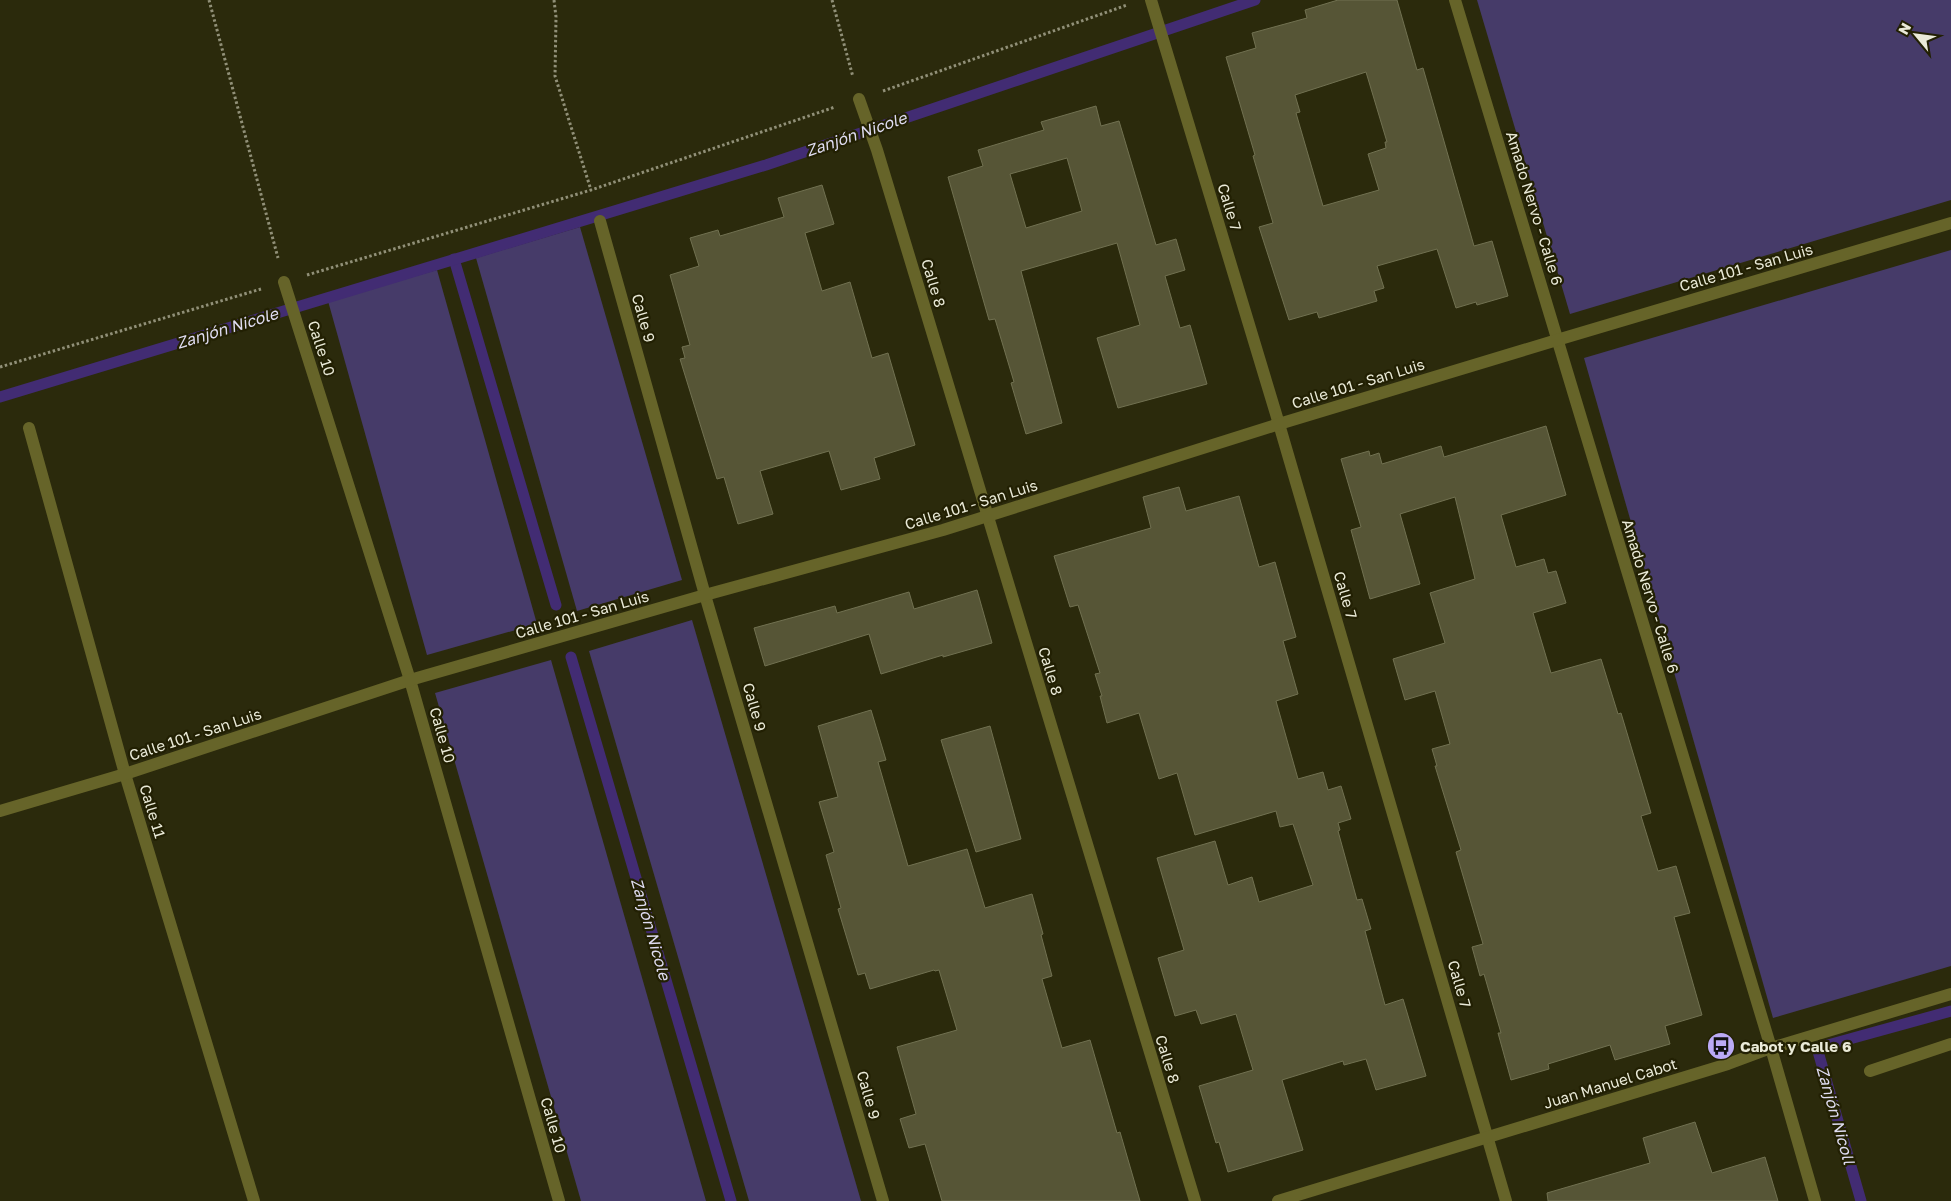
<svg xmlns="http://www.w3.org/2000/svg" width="1951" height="1201" font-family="'Golos Text',sans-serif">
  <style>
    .green { fill: #463b69 }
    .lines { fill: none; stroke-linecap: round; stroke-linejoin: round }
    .stream { stroke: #422c73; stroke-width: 11 }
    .building { fill: #565536; stroke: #717151; fill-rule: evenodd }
    .path { stroke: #919078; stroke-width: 3; stroke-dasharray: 2.5 2.5; stroke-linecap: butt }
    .lane { stroke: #666429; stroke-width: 12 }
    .street { stroke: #666429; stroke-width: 12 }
    .labels { text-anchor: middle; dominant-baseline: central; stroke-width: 4.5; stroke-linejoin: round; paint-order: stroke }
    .street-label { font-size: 15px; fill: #eaead8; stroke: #222003 }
    .poi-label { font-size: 15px; font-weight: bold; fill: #eaead8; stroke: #222003; text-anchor: start }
    .water-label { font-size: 16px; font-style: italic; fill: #dfdcf1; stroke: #222003 }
  </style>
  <rect width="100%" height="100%" fill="#2b2a0c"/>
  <g class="green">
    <path d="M1477 0H1951V200L1570 314Z"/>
    <path d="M580 227 682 580 577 611 476 258Z"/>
    <path d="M1951 250V966L1773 1018 1584 358Z"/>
    <path d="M437 270 537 624 427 655 328 301Z"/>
    <path d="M692 620 861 1201H749L589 651Z"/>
    <path d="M551 660 706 1201H581L435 693Z"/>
  </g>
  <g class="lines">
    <g class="stream">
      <path d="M454 259 556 605"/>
      <path d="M0 397 766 165 1255 0"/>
      <path d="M571 657 731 1201"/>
      <path d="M1861 1201 1817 1048 1951 1011"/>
    </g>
  </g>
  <g class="building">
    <path d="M1338 0H1397L1417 70 1423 68 1474 246 1492 241 1508 296 1477 305 1476 302 1456 308 1437 249 1377 266 1384 288 1374 291 1377 301 1319 318 1317 312 1289 320 1259 227 1273 223 1253 156 1255 155 1226 57 1256 48 1252 33 1307 18 1305 10ZM1366 72 1387 142H1385L1386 148 1368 154 1379 190 1323 206 1296 113 1300 112 1295 95Z"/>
    <path d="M1096 106 1101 126 1119 121 1156 245 1176 239 1185 270 1165 276 1180 328 1190 325 1207 384 1118 408 1097 338 1140 325 1117 243 1021 271 1062 423 1026 434 1011 383 1014 382 995 319 989 320 948 177 983 166 978 150 1044 130 1041 122ZM1067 158 1082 211 1026 228 1010 174Z"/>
    <path d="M822 185 834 224 805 233 822 291 850 282 872 358 888 353 915 445 874 458 880 479 841 490 829 451 760 471 773 514 738 524 724 477 717 479 680 359 685 358 682 347 690 345 670 275 699 266 690 238 718 230 720 236 784 217 778 198Z"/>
    <path d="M1546 426 1566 495 1501 515 1516 567 1544 559 1548 573 1556 571 1566 603 1533 613 1551 673 1601 659 1618 714 1621 713 1651 813 1641 816 1658 871 1676 866 1690 913 1674 917 1702 1015 1665 1026 1670 1044 1615 1060 1610 1045 1548 1064 1549 1069 1511 1080 1498 1033H1501L1484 974 1480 976 1472 947 1483 944 1456 852 1461 850 1435 766H1437L1432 749 1450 744 1435 691 1405 700 1393 659 1445 643 1430 593 1475 579 1455 497 1400 514 1420 584 1370 599 1351 530 1361 527 1341 459 1369 451 1370 456 1379 453 1382 464 1441 446 1444 457Z"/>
    <path d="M1179 487 1186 511 1239 496 1259 567 1275 562 1296 637 1283 641 1298 694 1276 701 1298 779 1323 772 1328 790 1341 786 1351 819 1338 823 1340 830 1338 831 1357 900 1362 899 1371 929 1365 931 1385 1005 1403 999 1426 1076 1376 1090 1366 1059 1344 1065 1343 1061 1282 1080 1303 1150 1228 1172 1219 1142 1216 1143 1199 1086 1253 1070 1236 1014 1201 1024 1196 1010 1175 1016 1158 958 1184 950 1157 858 1215 841 1228 885 1252 877 1259 902 1313 885 1293 824 1280 827 1276 811 1195 835 1177 773 1159 779 1139 713 1107 723 1100 696H1102L1095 674 1100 673 1078 605 1070 607 1054 556 1151 528 1143 497Z"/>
    <path d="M977 590 992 643 943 657V655L881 674 869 634 765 666 754 628 835 606 837 613 909 592 914 609Z"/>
    <path d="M871 710 886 760 878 762 908 866 967 849 985 908 1032 894 1043 934 1041 935 1052 976 1042 979 1062 1048 1090 1040 1117 1133 1120 1132 1140 1201H942L925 1144 909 1148 900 1119 916 1114 897 1047 957 1030 939 970 935 971 934 970 870 989 865 973 858 975 838 909 841 908 826 855 834 852 819 802 838 797 818 726Z"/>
    <path d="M990 726 1021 839 976 852 941 740Z"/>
    <path d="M1695 1122 1712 1173 1765 1157 1778 1201H1548L1547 1193 1650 1163 1643 1138Z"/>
  </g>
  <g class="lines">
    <g class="path">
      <path d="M209 0 278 258"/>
      <path d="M554 0 556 17 555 76 591 190"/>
      <path d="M832 0 853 77"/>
      <path d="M883 91 1127 5"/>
      <path d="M307 275 591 190 835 107"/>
      <path d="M0 367 261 289"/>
    </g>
    <path class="lane" d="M1870 1071 1951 1044"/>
    <g class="street">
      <path d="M1151 0 1279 424 1506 1201"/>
      <path d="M1455 0 1771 1048 1815 1201"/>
      <path d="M859 99 877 150 1195 1201"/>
      <path d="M600 221 705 595 883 1201"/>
      <path d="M284 282 410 680 559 1201"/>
      <path d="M29 428 125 774 254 1201"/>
      <path d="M0 811 125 774 410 680 705 595 943 530 1279 424 1557 340 1951 223"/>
      <path d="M1278 1201 1728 1064 1771 1048 1951 994"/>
    </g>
  </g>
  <defs>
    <symbol id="bus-disc" viewBox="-11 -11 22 22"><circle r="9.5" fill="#bbaaf6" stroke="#222003"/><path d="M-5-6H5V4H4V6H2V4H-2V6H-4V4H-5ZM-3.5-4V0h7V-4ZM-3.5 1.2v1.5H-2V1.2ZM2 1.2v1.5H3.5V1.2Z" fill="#111"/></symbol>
  </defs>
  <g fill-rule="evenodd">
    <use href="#bus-disc" x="1705" y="1030" width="32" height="32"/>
  </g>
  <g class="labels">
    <g class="street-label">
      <text transform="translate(1230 207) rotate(73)">Calle 7</text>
      <text transform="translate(1535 208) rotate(73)">Amado Nervo - Calle 6</text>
      <text transform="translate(1746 267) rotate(-16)">Calle 101 - San Luis</text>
      <text transform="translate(934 283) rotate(73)">Calle 8</text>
      <text transform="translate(644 318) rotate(74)">Calle 9</text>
      <text transform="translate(322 348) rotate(72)">Calle 10</text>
      <text transform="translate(1358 383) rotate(-17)">Calle 101 - San Luis</text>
      <text transform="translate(971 504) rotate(-17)">Calle 101 - San Luis</text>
      <text transform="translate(1346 595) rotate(74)">Calle 7</text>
      <text transform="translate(1651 596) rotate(73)">Amado Nervo - Calle 6</text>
      <text transform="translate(582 614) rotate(-16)">Calle 101 - San Luis</text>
      <text transform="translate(1051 671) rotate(73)">Calle 8</text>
      <text transform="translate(755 707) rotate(74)">Calle 9</text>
      <text transform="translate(195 734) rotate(-18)">Calle 101 - San Luis</text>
      <text transform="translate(443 735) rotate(74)">Calle 10</text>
      <text transform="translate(153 811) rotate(73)">Calle 11</text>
      <text transform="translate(1460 984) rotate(74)">Calle 7</text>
      <text transform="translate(1168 1059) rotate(73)">Calle 8</text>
      <text transform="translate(1610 1083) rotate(-17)">Juan Manuel Cabot</text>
      <text transform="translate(869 1095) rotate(74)">Calle 9</text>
      <text transform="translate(554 1125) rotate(74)">Calle 10</text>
    </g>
    <g class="poi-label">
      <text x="1740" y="1046">Cabot y Calle 6</text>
    </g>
    <g class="water-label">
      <text transform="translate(856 134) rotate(-19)">Zanjón Nicole</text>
      <text transform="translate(227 328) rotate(-17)">Zanjón Nicole</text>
      <text transform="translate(651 929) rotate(74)">Zanjón Nicole</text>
      <text transform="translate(1836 1115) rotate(74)">Zanjón Nicoll</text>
    </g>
  </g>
  <g transform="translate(1916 35) rotate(299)" stroke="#222003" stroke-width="4" paint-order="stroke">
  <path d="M0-4L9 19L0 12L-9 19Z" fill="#eaead8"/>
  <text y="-8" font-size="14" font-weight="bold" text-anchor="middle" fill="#eaead8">N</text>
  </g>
</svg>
